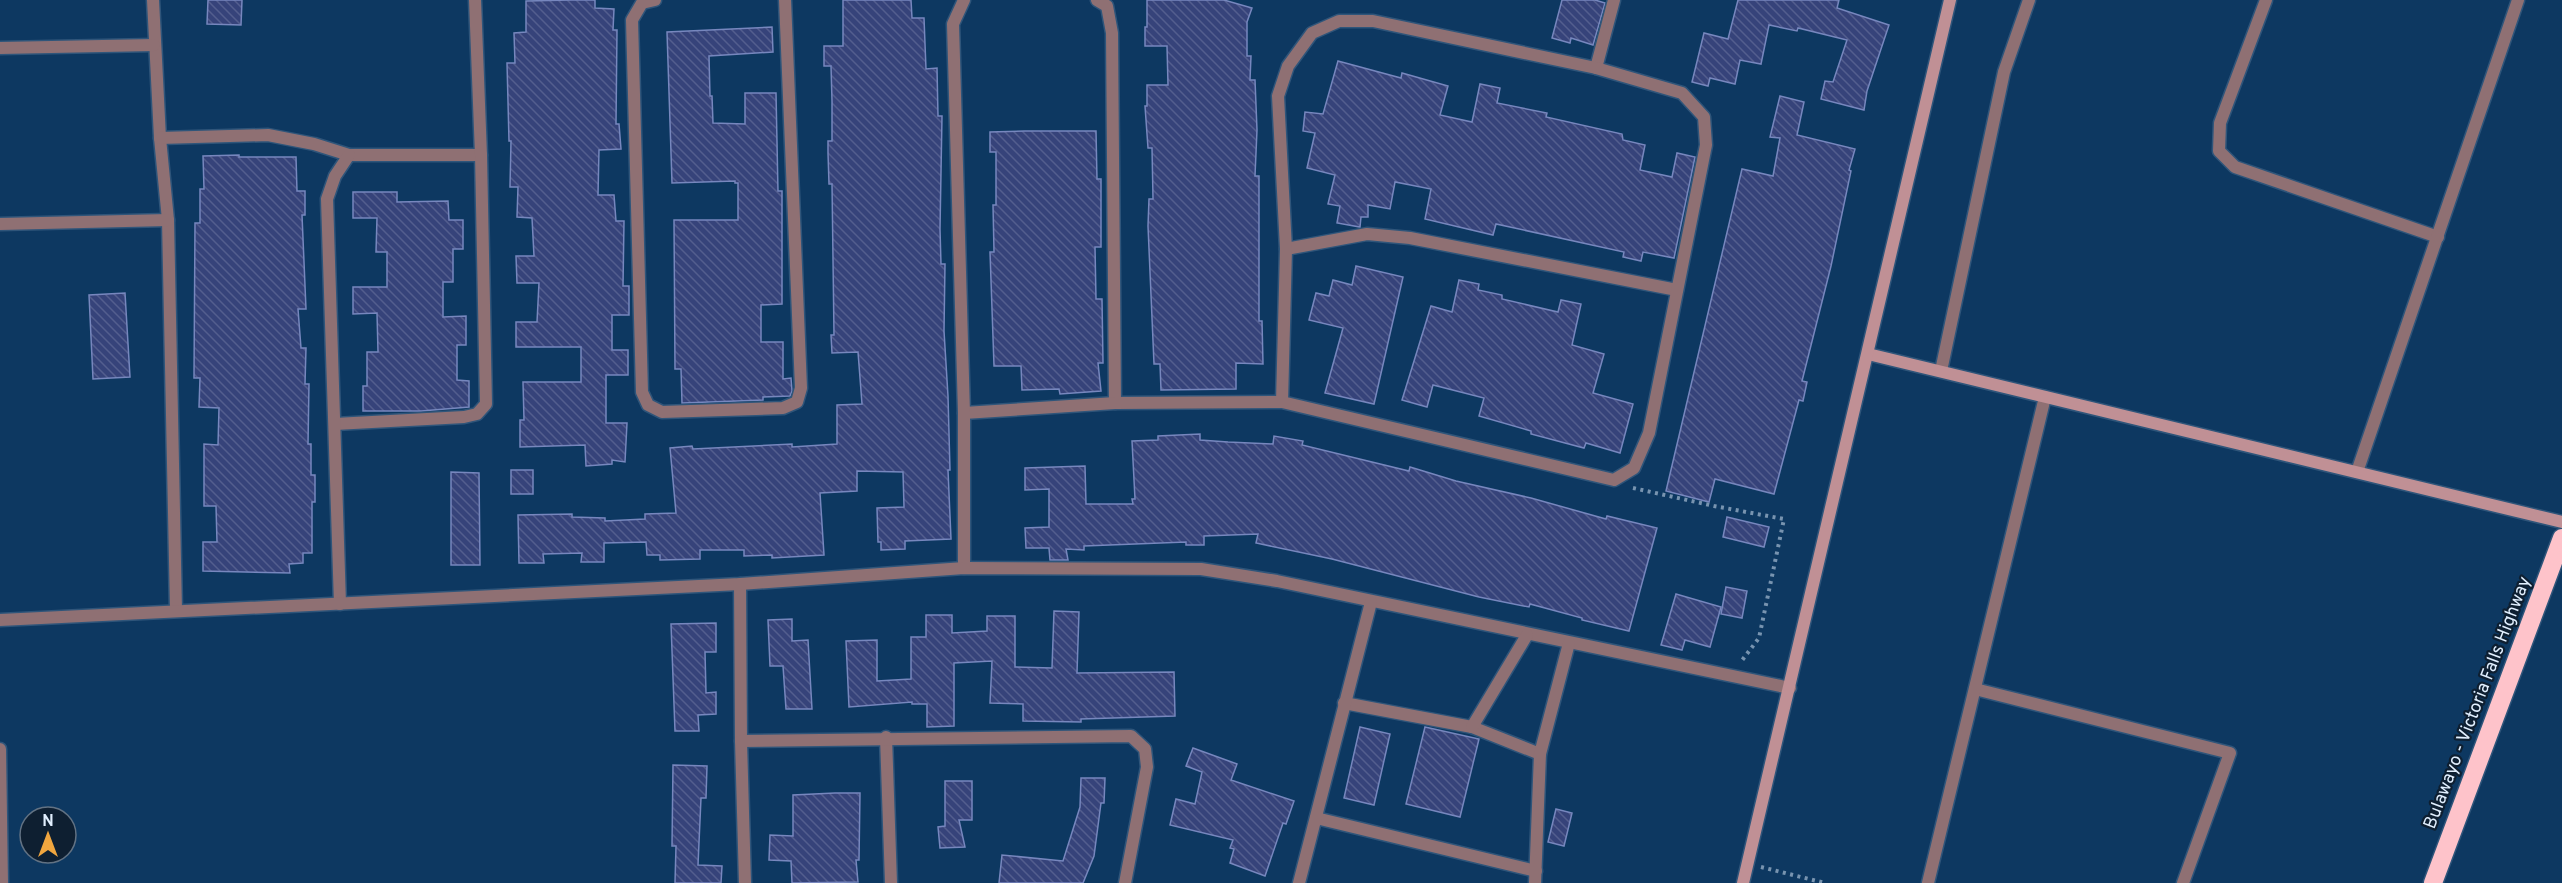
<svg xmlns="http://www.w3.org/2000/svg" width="2562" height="883" font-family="Overpass,sans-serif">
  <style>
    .building { fill: url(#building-back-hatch); stroke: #7787be; stroke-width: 1.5 }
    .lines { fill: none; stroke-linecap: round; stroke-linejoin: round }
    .street-casing { stroke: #2f557a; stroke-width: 15 }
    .secondary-casing { stroke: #2f557a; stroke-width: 15 }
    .highway-casing { stroke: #2f557a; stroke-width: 21 }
    .path { stroke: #7894b0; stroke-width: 4; stroke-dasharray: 3 4.5; stroke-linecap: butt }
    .street { stroke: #8f7073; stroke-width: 12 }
    .secondary { stroke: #c09095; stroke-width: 12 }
    .highway { stroke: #fec3ca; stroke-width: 18 }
    .labels { text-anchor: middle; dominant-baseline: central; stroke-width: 4.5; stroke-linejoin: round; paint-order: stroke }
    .street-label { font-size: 18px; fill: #e1effe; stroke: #0e1f31 }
  </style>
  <defs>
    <pattern id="building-back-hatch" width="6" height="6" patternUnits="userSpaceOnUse" patternTransform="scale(1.5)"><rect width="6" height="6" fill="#36437a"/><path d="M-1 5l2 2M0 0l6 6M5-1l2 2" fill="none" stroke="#535e8e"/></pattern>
  </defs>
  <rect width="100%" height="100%" fill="#0d3861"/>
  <g class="building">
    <path d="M208 0H242L241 25 207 24Z"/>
    <path d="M571 0H595V8L614 9 613 30H617L616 124H619L621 149 599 150 598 195H614L616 221H624L623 286H629V315H612V350H628V375H606V423H627L625 462 612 460V464L586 466 585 445 520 447V420H524L523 382H581V347H516V322H537L539 283H517L516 256H534L532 218 517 217 518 187H510L511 141H509L507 63H515L514 33 526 32V1Z"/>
    <path d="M843 0H911L912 18H924L926 69 937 68 938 116H942L940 229 941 264H945L944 331 948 396 950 470H948L951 539 905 541V549L881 550V542H878L877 508 904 507 903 472 857 471V491L820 493 824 555 772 558V555L744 556V550H700V559L660 560V555H647L646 542 604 543V562H581L582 553 543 554 544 563H519L518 515 572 514V517L605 518V521L645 519V514L676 513 670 448 692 446 693 449 792 444V447L837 444V405L862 404 858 352 832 353 831 335H834L832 184H829L828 153V141H832V101L831 66H824V46H843Z"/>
    <path d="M1147 0H1224L1252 8 1247 22V56H1251L1250 80H1255L1257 130 1255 176H1259V321H1262L1263 364 1236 363V389L1161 390 1160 364H1154L1148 226 1149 199H1153L1152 148H1148L1145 106H1147V85H1168L1167 46H1145V27H1147Z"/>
    <path d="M1562 0H1595L1605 3 1593 45 1571 38 1570 43 1552 38Z"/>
    <path d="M1738 0H1839L1837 8 1889 25 1867 91 1864 110 1821 99 1825 81 1833 82 1847 40 1798 28 1797 31 1769 25 1761 64 1740 60 1735 84 1710 78 1708 86 1692 82 1704 33 1728 39Z"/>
    <path d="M772 27 773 52 709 56 710 96H712L713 123 745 124V93H776L778 191H782V304L761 305V342H783V379L791 378 792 391 790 396 763 397V400L682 403 681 369H675L674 220H738V183H735V181L672 183 667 32Z"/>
    <path d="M1338 61 1401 78 1402 73 1448 86 1440 115 1472 122 1480 84 1500 88 1497 103 1547 113 1546 117 1622 134 1623 140 1645 145 1640 170 1672 177 1677 153 1695 157 1674 258 1643 252 1641 261 1623 257 1624 252 1496 224 1493 235 1425 219 1431 189 1395 182 1390 209 1368 205V217H1361L1360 227 1337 223 1340 206 1328 204 1335 175 1307 168 1315 133 1303 131 1305 112 1323 114Z"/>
    <path d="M1780 96 1804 102 1797 135 1855 149 1849 170 1851 171 1831 266 1802 381 1807 382 1803 401 1799 400 1774 494 1715 479 1709 502 1666 491 1742 169 1773 176 1780 138 1770 137Z"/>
    <path d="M1025 131H1096L1097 179H1101V247H1095L1096 299H1102L1103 363H1098L1101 391 1060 394 1059 389 1022 390 1021 366H994L990 252H994L993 205H996V152H990V132Z"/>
    <path d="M239 155V157H296L297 191H305V215H302L306 309H298L301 348H306L305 384H309L308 444H311V475H315V502H312V553H303V563L289 564 290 573 203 571V542H217L216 506H204V444L218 445 219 408 199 407 200 378H194L195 223H200V189H204L203 156Z"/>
    <path d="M353 192H397V202L448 201 449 220H463V249H453V282H443V317L466 316V345H457V380L469 381V407L421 411H363V386H367V352H378L377 313 353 314V287H387V252H376L377 218H353Z"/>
    <path d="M1356 266 1403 277 1374 404 1325 393 1343 328 1309 320 1316 293 1329 296 1333 280 1352 285Z"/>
    <path d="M1459 280 1479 284 1478 290 1502 295V299L1558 312 1561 300 1581 304 1572 345 1604 354 1593 393 1633 404 1620 453 1586 443 1584 448 1531 434V431L1479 416 1484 398 1433 385 1427 407 1402 400 1431 306 1452 312Z"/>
    <path d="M125 293 130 377 93 379 89 295Z"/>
    <path d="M1200 434V440L1228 442 1273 444 1274 436 1303 441 1302 445 1409 471 1410 467 1456 481 1531 498 1606 519 1607 516 1657 528 1629 631 1582 620V618L1530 604 1529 607 1479 597 1332 559 1256 543 1258 534 1204 536V545H1186V542L1084 546V550L1066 549 1068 560H1050L1049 548H1026L1025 528 1049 527V489L1025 490V468L1085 466 1086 504H1133L1132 499H1135L1132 441 1158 440V436Z"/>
    <rect x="511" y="470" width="22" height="24"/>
    <path d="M451 472 479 473 480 565H451Z"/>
    <path d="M1727 517 1769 527 1764 547 1723 537Z"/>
    <path d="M1726 587 1747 591 1742 618 1721 614Z"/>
    <path d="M1676 594 1721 607 1710 647 1685 640 1682 650 1661 645Z"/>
    <path d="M1054 611 1079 612 1077 673 1174 672 1175 716 1081 719V722L1023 721V704L990 703 992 661 954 663V726L927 727V704H912V702L849 707 846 641 877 640V681L911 679V637H926V615H952V633L987 631V616H1015V667L1052 668Z"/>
    <path d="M792 619V641L808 640 812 709H786L783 666H770L768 620Z"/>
    <path d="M716 623V652H705L706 693 716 692V714L698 715 699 731H675L671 624Z"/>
    <path d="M1360 727 1390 734 1374 805 1344 798Z"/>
    <path d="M1425 727 1479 739 1460 817 1406 804Z"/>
    <path d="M1193 748 1237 764 1231 780 1294 801 1286 824 1283 823 1265 876 1230 863 1234 849 1230 848 1233 840 1170 825 1176 799 1195 804 1202 772 1186 766Z"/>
    <path d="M673 765 707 766 706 798H701L698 865 722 866 721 883H675L676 846H672Z"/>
    <path d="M1081 778H1105L1104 803H1101L1094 856 1083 883H999L1002 855 1063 861 1080 807Z"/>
    <path d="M945 781H972V820H959L965 847 940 848 938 827 945 826Z"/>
    <path d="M835 793H860L859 860H856L858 882 792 883 791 861 769 860 770 835 793 836V795Z"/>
    <path d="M1556 809 1572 813 1564 846 1548 842Z"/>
  </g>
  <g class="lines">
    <defs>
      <g id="street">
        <path d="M153 0 160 138 168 220 176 610"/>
        <path d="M655 0 642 3 632 20 642 392 648 405 662 412 783 408 797 402 801 388 785 0"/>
        <path d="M1097 0 1107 6 1112 33 1115 403"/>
        <path d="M2266 0 2220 123 2219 151 2235 167 2438 237"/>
        <path d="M0 48 154 45"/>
        <path d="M1596 68 1614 0"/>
        <path d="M160 138 268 135 314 144 349 155H481"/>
        <path d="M0 224 168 220"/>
        <path d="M1286 249 1367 234 1410 238 1677 290"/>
        <path d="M1941 371 2004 72 2029 0"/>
        <path d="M964 413 1115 403 1282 402 1614 480 1634 468 1649 433 1706 145 1704 117 1682 93 1596 68 1373 21H1339L1312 33 1288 66 1278 96 1286 249 1282 402"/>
        <path d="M335 424 464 417 477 414 486 404 481 155 475 0"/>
        <path d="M2357 472 2518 0"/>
        <path d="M964 568V413L953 24 964 0"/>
        <path d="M740 584 741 741 745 883"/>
        <path d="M340 604 327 199 335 176 349 155"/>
        <path d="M0 620 740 584 964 568 1201 569 1277 581 1790 688"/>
        <path d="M1975 689 2230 753 2183 883"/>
        <path d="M1344 703 1472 727 1540 754"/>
        <path d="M1472 727 1527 635"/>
        <path d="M886 737 891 883"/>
        <path d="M741 741 1131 736 1145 749 1147 767 1125 883"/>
        <path d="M0 749 2 883"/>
        <path d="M1316 818 1536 871"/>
        <path d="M1299 883 1371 602"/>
        <path d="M1535 883 1540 754 1569 643"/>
        <path d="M1928 883 2045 397"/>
      </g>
      <g id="secondary">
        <path d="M1868 354 2562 522"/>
        <path d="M1743 883 1950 0"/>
      </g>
      <path id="highway" d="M2433 883 2562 538"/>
    </defs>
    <use href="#street" class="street-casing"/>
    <use href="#secondary" class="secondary-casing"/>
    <use href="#highway" class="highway-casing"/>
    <g class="path">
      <path d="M1633 488 1714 506 1784 519 1759 638 1740 663"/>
      <path d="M1761 867 1825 883"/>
    </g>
    <use href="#street" class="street"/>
    <use href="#secondary" class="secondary"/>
    <use href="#highway" class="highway"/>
  </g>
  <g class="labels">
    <g class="street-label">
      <text transform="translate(2478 703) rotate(-69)">Bulawayo - Victoria Falls Highway</text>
    </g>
  </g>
  <g transform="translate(48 835)"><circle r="28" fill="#0e1f31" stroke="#627283" stroke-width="1.5"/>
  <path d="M0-4.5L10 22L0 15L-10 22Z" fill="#f0a63f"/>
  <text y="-9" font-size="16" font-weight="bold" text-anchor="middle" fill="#e1effe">N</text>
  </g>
</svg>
